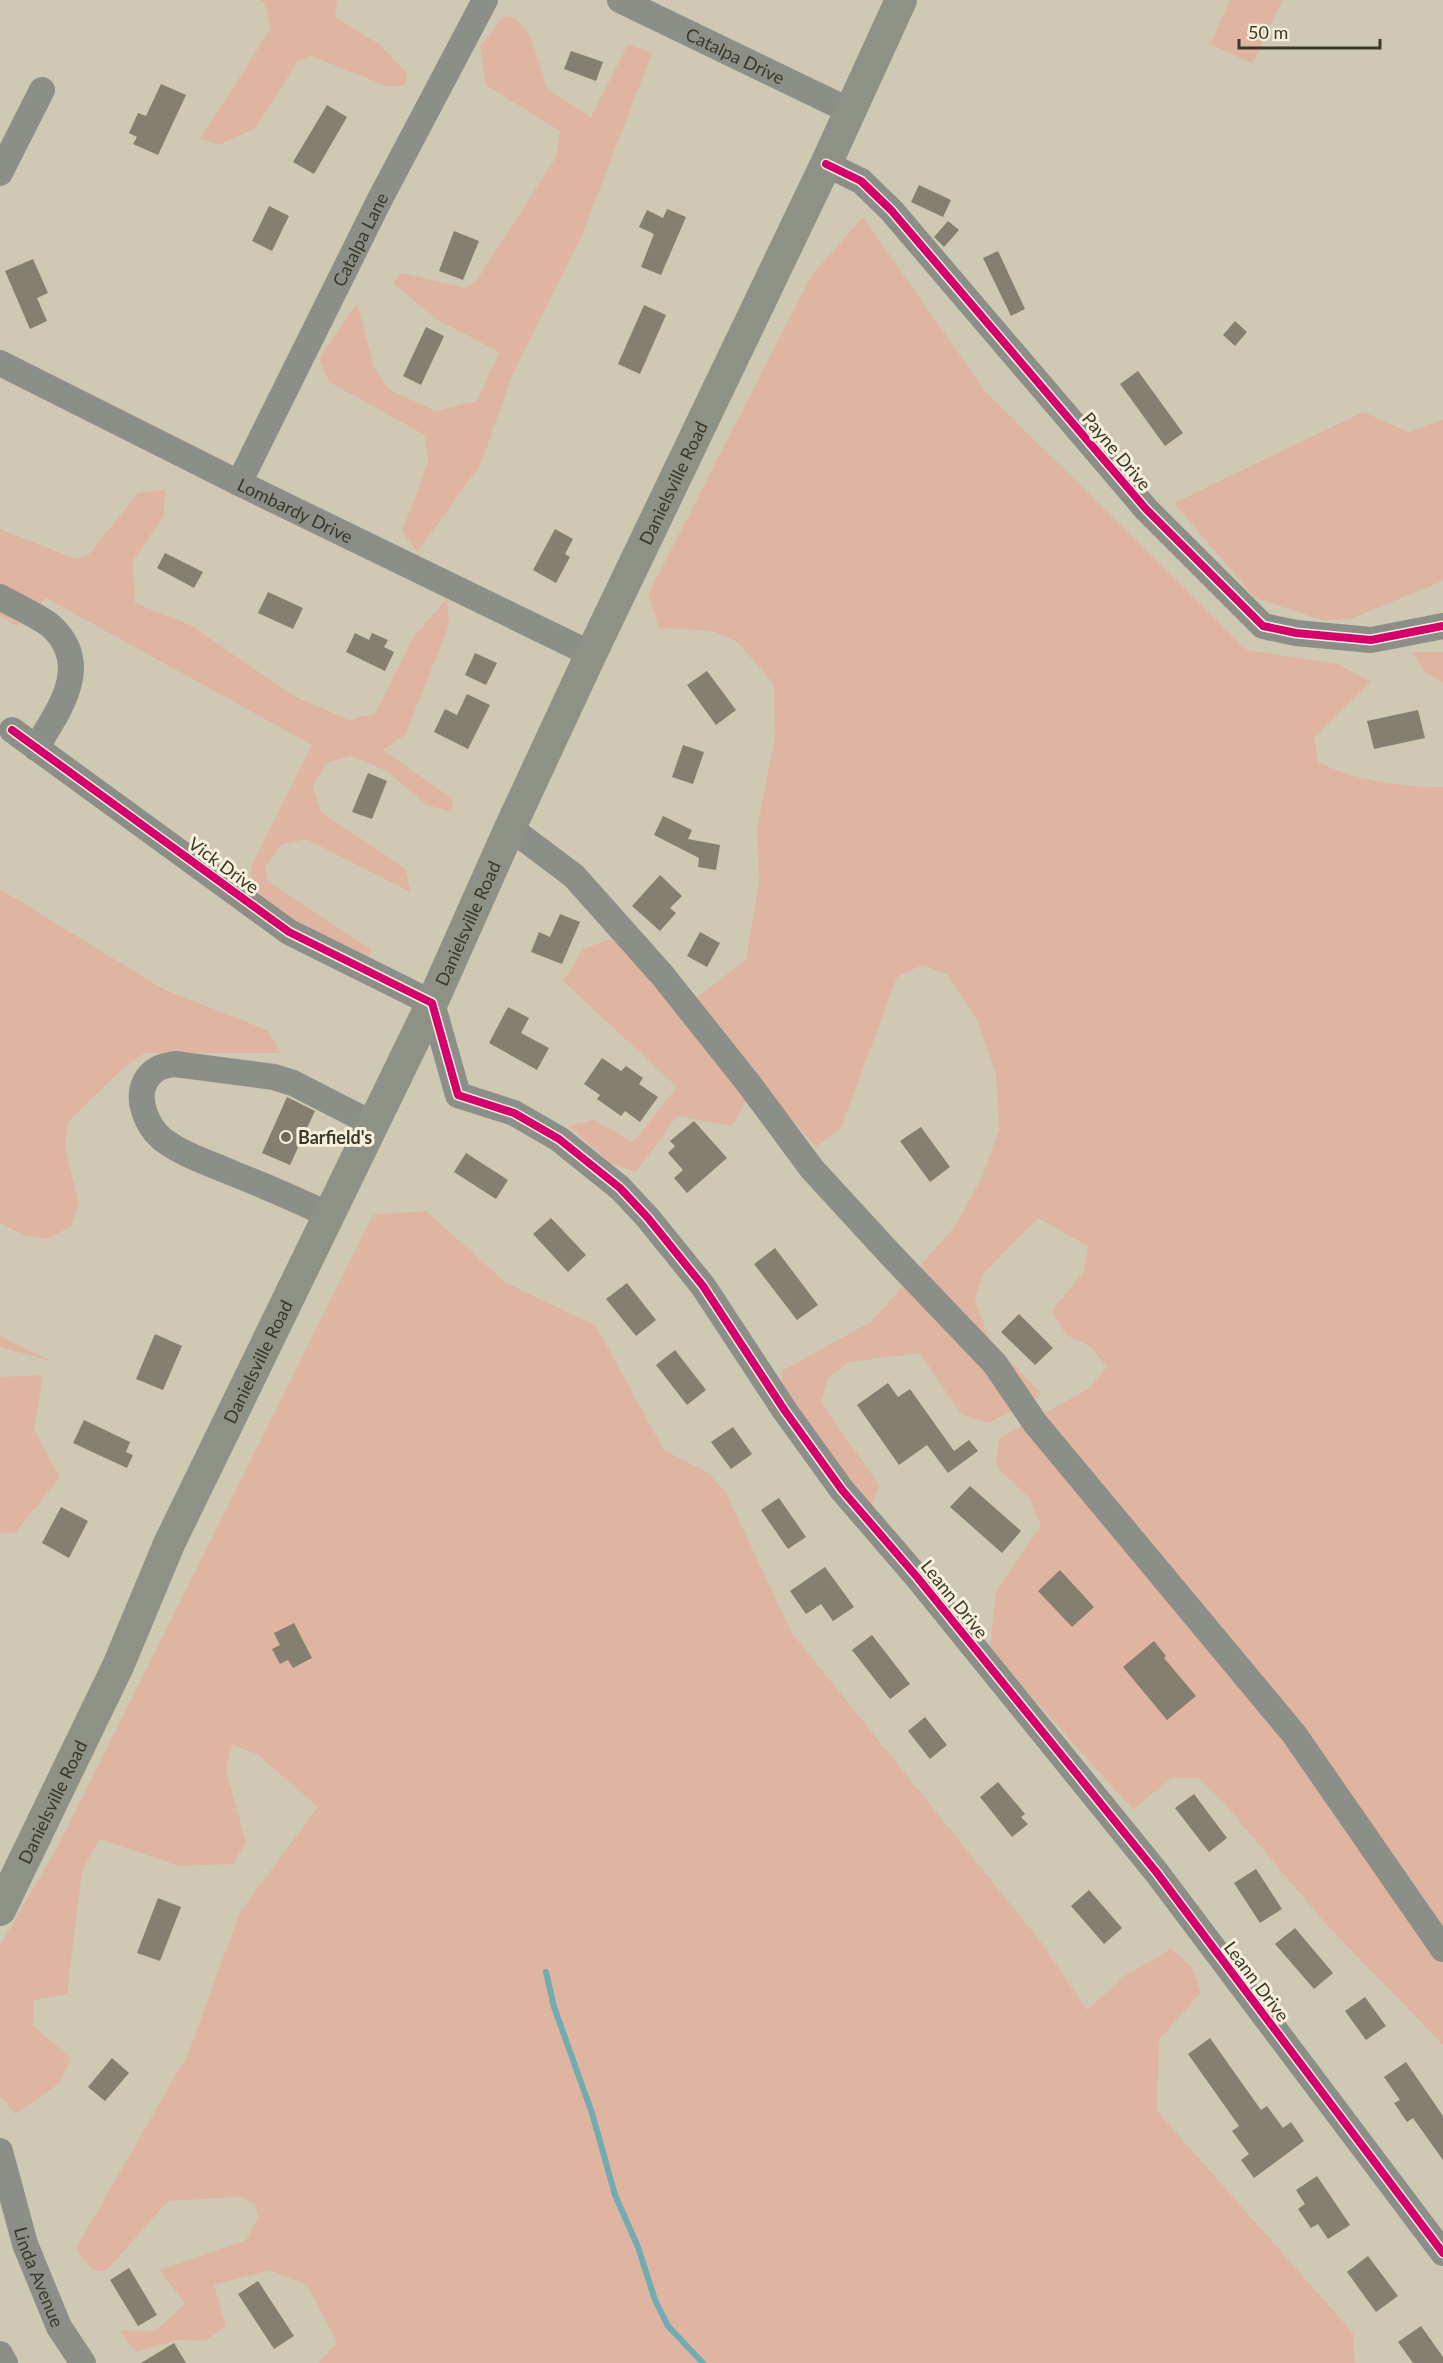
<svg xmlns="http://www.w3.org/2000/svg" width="1443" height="2363" font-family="Lato,sans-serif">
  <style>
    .green { fill: #dfb5a2 }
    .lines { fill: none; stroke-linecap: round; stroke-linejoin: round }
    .stream { stroke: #71acb3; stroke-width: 6 }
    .building { fill: #847f6e }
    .minor { stroke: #8c8f88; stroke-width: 26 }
    .major { stroke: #8e9185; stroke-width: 32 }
    .cycleway-casing { stroke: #f6f0dc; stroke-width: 11 }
    .cycleway { stroke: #d6006c; stroke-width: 8 }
    .poi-dot { fill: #6f6b59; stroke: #f6f0dc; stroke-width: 2 }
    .labels { text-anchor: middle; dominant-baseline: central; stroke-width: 6; stroke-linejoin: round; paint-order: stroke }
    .street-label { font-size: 18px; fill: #3c3828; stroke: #f6f0dc }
    .poi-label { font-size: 18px; font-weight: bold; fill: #3c3828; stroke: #f6f0dc; text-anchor: start }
  </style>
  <rect width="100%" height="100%" fill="#cfc9b3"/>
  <g class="green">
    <path d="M260 0H337L335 17 379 44 407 73 405 85 389 87 311 56 297 62 256 128 219 145 200 139 271 28 264 3Z"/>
    <path d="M1230 0H1282L1253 64 1210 44Z"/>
    <path d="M504 16 516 18 532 40 548 90 591 117 628 44 652 53 582 235 512 375 481 464 417 552 402 531 428 463 425 435 329 382 319 358 357 303 375 369 390 390 436 411 477 401 499 352 436 319 393 283 402 273 465 288 477 280 556 157 560 131 486 85 480 47Z"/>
    <path d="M863 217 985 391 1247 650 1338 664 1371 682 1314 737 1318 762C1356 781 1401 787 1443 787V2045L1325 1923 1224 1803 1199 1778H1171L1133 1810 990 1650 996 1591 1041 1526 1030 1499 996 1466 999 1438 1090 1388 1107 1367 1090 1346 1066 1335 1052 1311 1084 1271 1088 1246 1038 1218 982 1275 975 1299 988 1337 1042 1395 988 1423 961 1414 920 1353 849 1362 828 1377 821 1402 879 1485 871 1510 782 1390V1371L872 1321 955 1226 981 1179 999 1130 996 1073 977 1020 947 974 922 965 897 977 841 1128 816 1147 758 1080 732 1126 677 1116 636 1172 610 1163 569 1126 594 1120 633 1142 677 1087 563 981 583 949 610 939 633 949 676 1013 746 960 759 882 757 829 775 737 774 684 737 642 713 631 659 628 648 595 811 276Z"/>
    <path d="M1363 412 1409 432 1443 420V581L1350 619 1322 620 1255 598 1174 503Z"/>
    <path d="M165 489 164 515 133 561 135 603 190 625 296 697 349 720 375 714 412 639 447 598 449 625 405 735 383 750 453 799 452 812 426 805 387 771 351 756 326 763 313 786 321 812 405 868 411 892 306 839 281 845 265 867 268 881 372 950 366 961 248 892 252 865 312 745 46 598 17 626 0 616V529L76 559 89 554 138 493Z"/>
    <path d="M1412 652H1443V682L1427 674Z"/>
    <path d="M0 889 163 989 267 1030 281 1053H145L124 1067 68 1122 65 1149 79 1202 71 1226 48 1239 25 1236 0 1223Z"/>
    <path d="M426 1211 505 1282 596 1326 664 1450 708 1473 725 1491 792 1633 1041 1942 1087 2010 1126 1975 1171 1949 1192 1967 1201 1992 1159 2040 1157 2111 1353 2333 1355 2363H319L337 2342 307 2285 270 2270 214 2285 226 2326 205 2341 177 2340 136 2352 119 2330 155 2331 185 2304 160 2270 246 2240 258 2217 255 2204 241 2197 168 2201 106 2271H93L76 2248 188 2054 240 1912 318 1807 257 1754 232 1745 226 1770 246 1842 233 1864 179 1866 99 1839 82 1871 67 1994 34 2000 33 2026 71 2058 60 2083 15 2114 0 2096V1945L58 1846 373 1215Z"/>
    <path d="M0 1336 51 1361 0 1347Z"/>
    <path d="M43 1375 34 1430 60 1477 15 1533 0 1534V1377Z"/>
  </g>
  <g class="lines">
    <path class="stream" d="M546 1972 554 2007 592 2113 615 2195 638 2247 655 2300 668 2326 703 2363"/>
  </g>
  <g class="building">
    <path d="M571 51 603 62 596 81 564 69Z"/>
    <path d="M161 84 186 95 158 155 133 144 137 137 129 133 138 113 146 116Z"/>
    <path d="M327 105 347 117 314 174 293 162Z"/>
    <path d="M919 185 951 200 943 217 911 202Z"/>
    <path d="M269 206 289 216 272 251 252 241Z"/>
    <path d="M667 209 686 217 661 275 641 267 654 234 639 227 647 210 663 218Z"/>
    <path d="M948 221 959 230 944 247 934 237Z"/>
    <path d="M454 231 479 241 463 280 439 271Z"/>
    <path d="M998 251 1025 309 1011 316 983 258Z"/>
    <path d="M33 259 48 293 37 298 47 321 30 329 5 271Z"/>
    <path d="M644 305 666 315 640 374 618 364Z"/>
    <path d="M1235 321 1247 332 1235 346 1223 335Z"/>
    <path d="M426 327 444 336 421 385 403 376Z"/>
    <path d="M1138 371 1183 433 1165 446 1120 384Z"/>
    <path d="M555 529 573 539 565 554 570 557 556 583 533 570Z"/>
    <path d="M165 553 203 572 194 588 157 568Z"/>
    <path d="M268 592 303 608 293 629 258 613Z"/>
    <path d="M355 633 369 640 372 633 388 640 384 647 394 652 385 671 346 652Z"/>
    <path d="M475 653 497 663 486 685 465 675Z"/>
    <path d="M707 671 736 710 716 725 687 685Z"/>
    <path d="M467 694 490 705 468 749 434 732 445 709 457 715Z"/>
    <path d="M1418 710 1425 738 1374 749 1367 721Z"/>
    <path d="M683 745 704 752 693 784 672 777Z"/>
    <path d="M368 773 387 781 372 819 352 812Z"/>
    <path d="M663 816 692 830 688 839 720 845 716 870 698 867 699 858 654 835Z"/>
    <path d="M660 875 682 896 670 908 676 913 660 931 632 906Z"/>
    <path d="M560 914 580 922 562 964 531 952 539 932 550 937Z"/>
    <path d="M700 932 720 943 707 967 687 956Z"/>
    <path d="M508 1007 529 1018 521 1033 549 1048 537 1070 489 1043Z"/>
    <path d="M602 1058 621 1071 626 1066 643 1078 639 1084 658 1097 640 1122 625 1111 621 1116 597 1099 600 1095 584 1084Z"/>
    <path d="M287 1097 315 1111 290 1165 262 1153Z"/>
    <path d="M694 1121 727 1158 687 1193 674 1178 683 1170 668 1153 675 1146 670 1141Z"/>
    <path d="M921 1127 950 1167 930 1182 900 1141Z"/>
    <path d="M466 1153 508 1180 496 1199 454 1172Z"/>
    <path d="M551 1218 586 1255 568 1272 533 1234Z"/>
    <path d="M775 1248 818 1305 797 1320 754 1264Z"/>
    <path d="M627 1283 656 1320 636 1336 606 1299Z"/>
    <path d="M1019 1314 1053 1348 1035 1365 1001 1332Z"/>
    <path d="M155 1334 182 1346 163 1390 136 1379Z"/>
    <path d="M675 1350 706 1390 687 1405 656 1365Z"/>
    <path d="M888 1383 898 1397 910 1389 954 1451 969 1440 978 1451 948 1473 927 1445 899 1465 857 1405Z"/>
    <path d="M84 1420 130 1442 126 1452 133 1455 127 1468 73 1443Z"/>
    <path d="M733 1427 752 1454 731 1469 711 1442Z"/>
    <path d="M970 1486 1021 1531 1002 1553 950 1507Z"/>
    <path d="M779 1498 806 1537 788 1549 761 1510Z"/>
    <path d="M61 1507 88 1521 69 1558 42 1543Z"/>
    <path d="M825 1567 854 1607 833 1621 821 1604 806 1614 790 1591Z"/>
    <path d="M1060 1570 1094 1607 1072 1627 1038 1591Z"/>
    <path d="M294 1623 312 1658 293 1668 288 1660 280 1664 272 1649 280 1645 274 1633Z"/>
    <path d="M872 1635 910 1684 890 1699 852 1650Z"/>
    <path d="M1154 1641 1166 1656 1164 1658 1196 1696 1167 1720 1123 1667Z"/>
    <path d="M925 1717 947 1745 930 1759 908 1731Z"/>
    <path d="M998 1782 1025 1814 1021 1817 1028 1824 1012 1837 980 1797Z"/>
    <path d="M1194 1794 1227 1838 1209 1852 1175 1808Z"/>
    <path d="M1256 1869 1282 1909 1260 1923 1234 1883Z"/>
    <path d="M1089 1890 1122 1928 1104 1944 1071 1906Z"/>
    <path d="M158 1898 181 1907 160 1961 137 1953Z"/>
    <path d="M1295 1928 1333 1973 1314 1989 1275 1944Z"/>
    <path d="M1365 1997 1386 2026 1366 2040 1345 2011Z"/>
    <path d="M1210 2038 1261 2110 1267 2106 1283 2128 1291 2122 1304 2141 1254 2178 1241 2160 1249 2154 1232 2131 1239 2126 1188 2054Z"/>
    <path d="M112 2058 129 2073 105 2101 88 2087Z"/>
    <path d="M1406 2062 1443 2116V2160L1413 2118 1407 2122 1394 2103 1400 2100 1384 2077Z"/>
    <path d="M1317 2176 1350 2225 1328 2239 1318 2224 1311 2228 1298 2209 1305 2204 1296 2190Z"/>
    <path d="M1368 2256 1398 2296 1376 2312 1347 2272Z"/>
    <path d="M129 2268 157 2315 138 2326 110 2280Z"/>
    <path d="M258 2281 294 2336 274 2349 238 2294Z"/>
    <path d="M1421 2326 1443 2357V2363H1413L1398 2342Z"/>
    <path d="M174 2343 186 2363H141Z"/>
  </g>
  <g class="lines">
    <g class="minor">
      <path id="s1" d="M620 0 850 111"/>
      <path d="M826 164 861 181 891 210 1146 509 1263 626 1296 633 1371 640 1443 626"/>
      <path d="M0 173 42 90"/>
      <path id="s2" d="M0 363 239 483 591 654"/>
      <path id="s3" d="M239 483 380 199 485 0"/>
      <path d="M0 597C15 606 40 616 52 627 93 666 58 711 36 748"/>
      <path d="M12 730 289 932 432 1003 458 1095 514 1113 559 1139 620 1188 648 1218 703 1286 785 1411 842 1490 917 1577 1157 1873 1443 2253"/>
      <path d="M510 828 574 876 663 976 749 1084 812 1169 891 1255 995 1364 1035 1423 1294 1734 1443 1949"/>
      <path d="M329 1215C297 1200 265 1186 232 1173 209 1163 183 1155 162 1139 147 1126 136 1100 145 1082 152 1069 161 1066 175 1064L274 1077 293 1083 373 1124"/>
      <path id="s4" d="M0 2151 25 2244 59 2327 83 2363"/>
      <path d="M0 2354 5 2363"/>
    </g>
    <path class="major" id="s5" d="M0 1910 118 1666 169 1544 432 1003 510 828 591 654 826 164 901 0"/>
    <defs>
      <g id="cycleway">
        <path d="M826 164 861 181 891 210 1146 509 1263 626 1296 633 1371 640 1443 626"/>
        <path d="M12 730 289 932 432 1003 458 1095 514 1113 559 1139 620 1188 648 1218 703 1286 785 1411 842 1490 917 1577 1157 1873 1443 2253"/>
      </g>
    </defs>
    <use href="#cycleway" class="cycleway-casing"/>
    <use href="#cycleway" class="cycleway"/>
  </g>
  <circle class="poi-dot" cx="286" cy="1137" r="6"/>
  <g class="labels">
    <g class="street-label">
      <text stroke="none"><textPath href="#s1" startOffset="128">Catalpa Drive</textPath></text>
      <text stroke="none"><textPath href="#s3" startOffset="272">Catalpa Lane</textPath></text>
      <text transform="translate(1117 451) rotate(50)">Payne Drive</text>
      <text stroke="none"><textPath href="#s5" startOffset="1578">Danielsville Road</textPath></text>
      <text stroke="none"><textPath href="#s2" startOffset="330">Lombardy Drive</textPath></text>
      <text transform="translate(224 865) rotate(36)">Vick Drive</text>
      <text stroke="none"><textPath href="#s5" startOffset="1092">Danielsville Road</textPath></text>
      <text stroke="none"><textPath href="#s5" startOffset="606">Danielsville Road</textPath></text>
      <text transform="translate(955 1599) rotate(51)">Leann Drive</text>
      <text stroke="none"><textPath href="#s5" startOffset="120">Danielsville Road</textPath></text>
      <text transform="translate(1257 1981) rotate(53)">Leann Drive</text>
      <text stroke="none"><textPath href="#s4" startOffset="132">Linda Avenue</textPath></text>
    </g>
    <g class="poi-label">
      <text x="298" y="1137">Barfield's</text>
    </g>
  </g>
  <path d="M1239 39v9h141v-9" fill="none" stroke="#3c3828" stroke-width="3"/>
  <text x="1248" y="39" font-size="18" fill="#3c3828" stroke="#f6f0dc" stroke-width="4.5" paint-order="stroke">50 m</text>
</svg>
